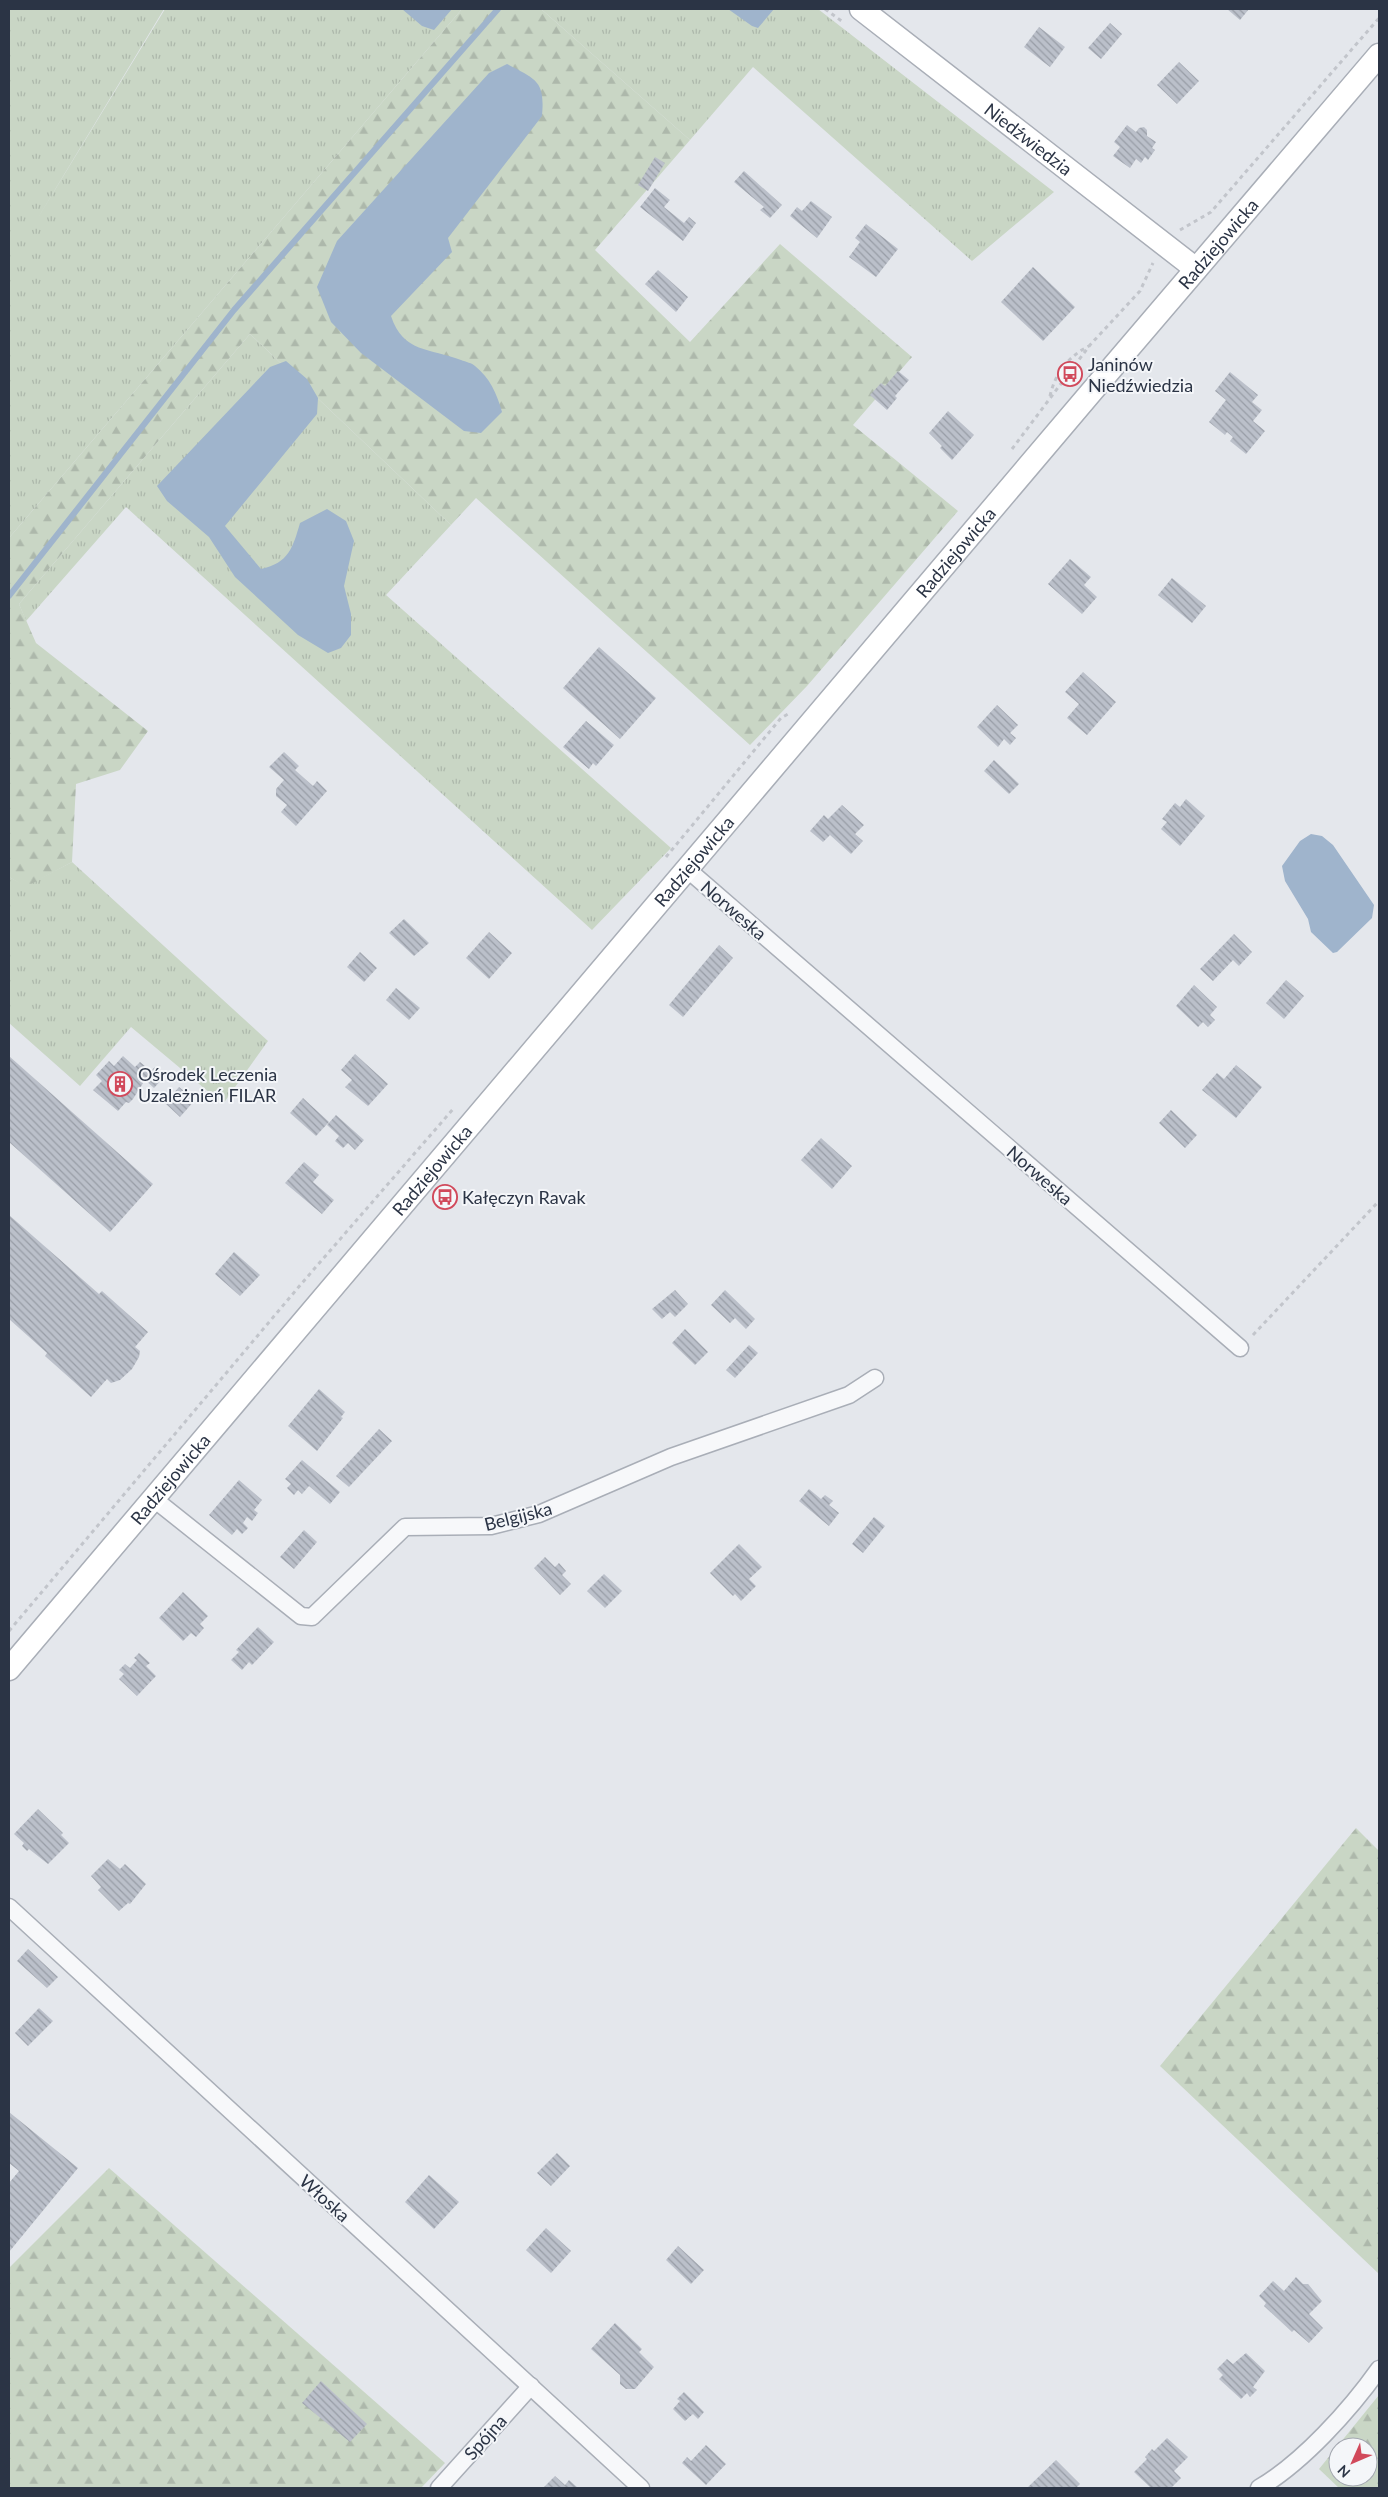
<svg xmlns="http://www.w3.org/2000/svg" width="1388" height="2497" font-family="Lato,sans-serif">
  <style>
    .grass { fill: url(#grass-tufts) }
    .forest { fill: url(#forest-firs); fill-rule: evenodd }
    .water { fill: #9fb4cc }
    .lines { fill: none; stroke-linecap: round; stroke-linejoin: round }
    .stream { stroke: #9fb4cc; stroke-width: 6 }
    .building { fill: url(#building-back-hatch) }
    .street-casing { stroke: #a9aeb7; stroke-width: 19 }
    .secondary-casing { stroke: #a9aeb7; stroke-width: 25 }
    .path { stroke: #c2c5cb; stroke-width: 3; stroke-dasharray: 4 4; stroke-linecap: butt }
    .street { stroke: #f7f8fa; stroke-width: 16 }
    .secondary { stroke: #fff; stroke-width: 22 }
    .labels { text-anchor: middle; dominant-baseline: central; stroke-width: 4; stroke-linejoin: round; paint-order: stroke }
    .street-label { font-size: 18px; fill: #2b3445; stroke: #f4f6f9 }
    .poi-label { font-size: 18px; fill: #2b3445; stroke: #f4f6f9; text-anchor: start }
  </style>
  <defs>
    <pattern id="grass-tufts" width="24" height="20" patternUnits="userSpaceOnUse" patternTransform="scale(1.25)"><rect width="24" height="20" fill="#c9d6c5"/><path d="M3 7l-1-3M5 7V3M7 7l1-3M15 17l-1-3M17 17v-4M19 17l1-3" fill="none" stroke="#adb8ab"/></pattern>
    <pattern id="forest-firs" width="22" height="20" patternUnits="userSpaceOnUse" patternTransform="scale(1.25)"><rect width="22" height="20" fill="#c9d6c5"/><path d="M5 1l3.5 6h-7zM16 11l3.5 6h-7z" fill="#adb8ab"/></pattern>
    <pattern id="building-back-hatch" width="6" height="6" patternUnits="userSpaceOnUse" patternTransform="scale(1.25)"><rect width="6" height="6" fill="#bbc0ca"/><path d="M-1 5l2 2M0 0l6 6M5-1l2 2" fill="none" stroke="#989da6"/></pattern>
  </defs>
  <rect width="100%" height="100%" fill="#e4e7ec"/>
  <g class="grass">
    <path d="M9 9H164L36 221 165 9H462L9 538Z"/>
    <path d="M541 9H818L1054 192 972 261 753 67 690 140Z"/>
    <path d="M250 334 451 525 386 595 671 848 592 930 126 507 26 621 19 604Z"/>
    <path d="M72 862 268 1041 223 1104 131 1027 80 1086 9 1023V877L26 886Z"/>
  </g>
  <g class="forest">
    <path d="M462 9H541L690 140 595 250 690 342 780 244 912 357 853 425 958 511 807 686 750 745 476 498 451 525 250 334 19 604 36 643 148 731 120 770 76 784 72 862 26 887 9 877V538Z"/>
    <path d="M1356 1828 1379 1851V2274L1160 2066Z"/>
    <path d="M109 2168 445 2463 421 2488H9V2268Z"/>
    <path d="M1379 2395V2488H1339L1319 2469ZM1338 2447H1368V2477H1338Z"/>
  </g>
  <g class="water">
    <path d="M402 9H452L434 30 422 26Z"/>
    <path d="M728 9H774L758 28 752 26Z"/>
    <path d="M507 64C537 80 545 81 542 116L448 238 452 252 391 316C403 353 430 348 461 360 466 362 472 363 475 366 490 378 497 394 502 412L481 433 464 431 361 353 331 322 317 287 337 241 489 73Z"/>
    <path d="M286 361 307 379 318 398 317 414 225 526 261 569C289 563 293 547 300 523L327 509 346 521 354 541 344 586 351 614V635L341 648 328 653 298 635 235 577 209 537 167 501 157 486 270 367Z"/>
    <path d="M1311 834 1322 836 1333 845 1374 905 1372 918 1337 952 1333 953 1311 932 1308 919 1285 881 1282 866 1300 841Z"/>
  </g>
  <g class="lines">
    <path class="stream" d="M9 596 234 310 498 9"/>
  </g>
  <g class="building">
    <path d="M1227 9H1249L1240 20Z"/>
    <path d="M1110 23 1122 34 1101 59 1088 48Z"/>
    <path d="M1039 27 1065 47 1050 67 1024 47Z"/>
    <path d="M1179 62 1199 81 1177 104 1157 85Z"/>
    <path d="M1127 125 1136 132 1139 128 1144 127 1147 130V136L1156 142 1152 148 1155 150 1148 160 1145 157 1141 163 1136 159 1130 168 1113 156 1120 147 1114 142Z"/>
    <path d="M655 157 665 163 648 191 638 185Z"/>
    <path d="M744 171 782 205 770 218 760 210 764 207 734 182Z"/>
    <path d="M655 188 670 200 664 207 684 223 689 217 696 223 683 241 640 207Z"/>
    <path d="M811 201 832 217 817 238 790 216 797 207 802 211Z"/>
    <path d="M866 224 898 249 876 277 849 257 860 242 855 238Z"/>
    <path d="M1033 267 1075 307 1043 341 1001 302Z"/>
    <path d="M658 270 688 297 676 312 645 284Z"/>
    <path d="M898 371 909 380 895 396 897 398 887 410 870 395 881 383 885 386Z"/>
    <path d="M1230 372 1258 395 1252 402 1262 410 1253 421 1265 431 1246 454 1230 441 1233 437 1227 432 1225 435 1209 422 1226 400 1215 391Z"/>
    <path d="M948 411 974 435 952 460 940 448 942 446 929 433Z"/>
    <path d="M1070 559 1091 577 1084 585 1097 597 1082 614 1048 584Z"/>
    <path d="M1172 578 1206 606 1192 623 1158 595Z"/>
    <path d="M599 647 656 698 620 739 563 688Z"/>
    <path d="M1083 672 1116 702 1087 735 1067 718 1079 704 1065 692Z"/>
    <path d="M997 705 1018 725 1010 733 1016 738 1010 745 1004 739 998 747 977 727Z"/>
    <path d="M586 721 614 745 596 766 593 763 589 769 563 747Z"/>
    <path d="M284 752 299 766 295 770 313 786 317 781 327 791 296 826 281 812 287 805 276 796V789L284 780 269 767Z"/>
    <path d="M994 760 1019 784 1009 794 984 771Z"/>
    <path d="M1186 799 1205 816 1180 846 1161 829 1167 822 1162 819 1175 803 1180 807Z"/>
    <path d="M842 805 864 825 855 834 863 841 851 854 830 835 823 842 810 831 824 815 828 819Z"/>
    <path d="M404 919 429 943 414 956 389 933Z"/>
    <path d="M489 932 512 953 489 979 466 958Z"/>
    <path d="M1234 934 1252 952 1239 966 1233 960 1213 981 1200 969Z"/>
    <path d="M719 945 733 958 683 1017 669 1005Z"/>
    <path d="M360 952 377 968 364 982 347 967Z"/>
    <path d="M1286 980 1304 996 1284 1019 1266 1003Z"/>
    <path d="M1194 985 1217 1007 1210 1015 1215 1020 1208 1027 1203 1022 1198 1027 1176 1006Z"/>
    <path d="M396 988 420 1008 409 1020 386 1000Z"/>
    <path d="M355 1054 388 1084 368 1106 345 1087 352 1080 341 1070Z"/>
    <path d="M9 1056 153 1184 110 1232 9 1142Z"/>
    <path d="M123 1056 135 1067 140 1062 151 1071 155 1067 165 1076 154 1088 145 1080 133 1099 129 1103 126 1102 118 1111 93 1090 102 1081 96 1075 109 1061 114 1066Z"/>
    <path d="M1236 1065 1262 1087 1236 1118 1202 1090 1217 1073 1224 1079Z"/>
    <path d="M179 1087 195 1100 180 1117 165 1103Z"/>
    <path d="M303 1098 329 1122 316 1136 290 1113Z"/>
    <path d="M1171 1110 1197 1135 1185 1148 1159 1123Z"/>
    <path d="M336 1115 364 1140 355 1150 348 1143 343 1148 335 1141 339 1136 327 1125Z"/>
    <path d="M821 1138 852 1166 832 1189 801 1160Z"/>
    <path d="M304 1162 319 1175 313 1182 334 1200 322 1214 285 1183Z"/>
    <path d="M9 1215 99 1294 102 1291 148 1332 135 1347 140 1351 139 1357 132 1369 120 1380 111 1383 107 1379 91 1397 45 1356 47 1353 9 1319Z"/>
    <path d="M234 1252 260 1275 240 1296 215 1274Z"/>
    <path d="M675 1290 688 1304 675 1317 670 1312 662 1319 652 1309Z"/>
    <path d="M725 1290 755 1319 746 1329 735 1318 730 1323 711 1305Z"/>
    <path d="M685 1329 708 1352 695 1365 672 1343Z"/>
    <path d="M749 1345 758 1353 735 1378 726 1370Z"/>
    <path d="M319 1389 345 1412 341 1417 343 1418 317 1451 288 1426Z"/>
    <path d="M379 1429 392 1441 349 1487 336 1476Z"/>
    <path d="M302 1460 340 1492 330 1504 309 1486 302 1494 298 1490 294 1495 287 1488 291 1484 285 1479Z"/>
    <path d="M239 1480 262 1500 254 1510 258 1513 252 1521 247 1517 243 1523 248 1528 242 1534 237 1529 232 1535 209 1515Z"/>
    <path d="M809 1489 821 1499 825 1495 833 1501 829 1505 839 1513 829 1526 799 1501Z"/>
    <path d="M874 1517 885 1526 863 1553 852 1544Z"/>
    <path d="M304 1530 317 1542 294 1569 280 1557Z"/>
    <path d="M739 1544 762 1567 749 1579 756 1586 741 1601 735 1594 733 1596 710 1573Z"/>
    <path d="M545 1557 555 1567 559 1563 566 1571 562 1575 571 1584 560 1595 534 1568Z"/>
    <path d="M604 1574 622 1591 605 1608 587 1591Z"/>
    <path d="M183 1592 208 1616 200 1624 204 1628 196 1637 191 1633 183 1641 159 1618Z"/>
    <path d="M258 1627 274 1642 252 1665 249 1662 242 1670 231 1660 239 1652 236 1650Z"/>
    <path d="M139 1653 150 1663 146 1666 156 1676 137 1696 119 1679 124 1674 119 1670 125 1664 130 1668 137 1660 134 1658Z"/>
    <path d="M38 1809 63 1833 61 1835 69 1843 48 1864 29 1849 27 1851 22 1846 24 1843 14 1834Z"/>
    <path d="M108 1859 120 1869 125 1864 146 1884 130 1904 128 1903 119 1911 98 1890 101 1887 91 1876Z"/>
    <path d="M28 1949 58 1977 47 1988 17 1961Z"/>
    <path d="M39 2008 53 2021 28 2046 15 2033Z"/>
    <path d="M9 2112 78 2168 9 2252V2183L19 2171 9 2163Z"/>
    <path d="M557 2153 570 2166 551 2186 537 2173Z"/>
    <path d="M429 2175 459 2202 434 2229 405 2202Z"/>
    <path d="M546 2228 571 2251 551 2273 526 2250Z"/>
    <path d="M678 2246 704 2270 691 2284 666 2260Z"/>
    <path d="M1296 2277 1303 2284H1308L1322 2301 1309 2314 1323 2328 1309 2343 1294 2330 1292 2332 1264 2306 1266 2303 1259 2296 1273 2281 1284 2291Z"/>
    <path d="M615 2323 642 2349 639 2352 654 2367 635 2389H626L620 2384V2375L591 2349Z"/>
    <path d="M1246 2353 1265 2371 1253 2387 1257 2390 1250 2397 1247 2393 1241 2399 1219 2379 1223 2375 1217 2369 1227 2359 1233 2364Z"/>
    <path d="M321 2381 367 2424 350 2442 302 2403Z"/>
    <path d="M684 2392 704 2412 698 2419 693 2414 685 2421 673 2409 680 2401 677 2399Z"/>
    <path d="M1167 2438 1188 2457 1174 2471 1181 2478 1171 2488H1151L1134 2472 1147 2459 1145 2457 1152 2449 1154 2451Z"/>
    <path d="M706 2445 726 2464 706 2485 682 2463 687 2457 691 2461Z"/>
    <path d="M1056 2460 1080 2484 1076 2488H1027Z"/>
    <path d="M555 2476 565 2485 569 2480 578 2488H543Z"/>
  </g>
  <g class="lines">
    <defs>
      <g id="street">
        <path d="M687 869 1240 1348"/>
        <path d="M154 1499 301 1616 312 1617 405 1527 491 1526 539 1514 671 1457 849 1395 875 1378"/>
        <path d="M9 1907 641 2488"/>
        <path d="M439 2488 531 2386"/>
        <path d="M1259 2488C1302 2463 1350 2410 1379 2369"/>
      </g>
      <g id="secondary">
        <path id="s1" d="M861 9 1196 269"/>
        <path id="s2" d="M9 1669 1093 390 1379 55"/>
      </g>
    </defs>
    <use href="#street" class="street-casing"/>
    <use href="#secondary" class="secondary-casing"/>
    <g class="path">
      <path d="M825 9 843 22"/>
      <path d="M1180 230 1211 212 1379 18"/>
      <path d="M1050 396C1055 373 1069 356 1089 346"/>
      <path d="M1012 449 1090 345 1140 291 1153 263"/>
      <path d="M666 857 781 718 788 714"/>
      <path d="M1253 1335 1379 1201"/>
      <path d="M9 1631 302 1283 454 1108"/>
    </g>
    <use href="#street" class="street"/>
    <use href="#secondary" class="secondary"/>
  </g>
  <defs>
    <symbol id="bus-ring" viewBox="-11 -11 22 22"><circle r="9.5" fill="#f4f6f9" stroke="#d1495b" stroke-width="1.5"/><path d="M-5-6H5V4H4V6H2V4H-2V6H-4V4H-5ZM-3.5-4V0h7V-4ZM-3.5 1.2v1.5H-2V1.2ZM2 1.2v1.5H3.5V1.2Z" fill="#d1495b"/></symbol>
    <symbol id="building-ring" viewBox="-11 -11 22 22"><circle r="9.5" fill="#f4f6f9" stroke="#d1495b" stroke-width="1.5"/><path d="M-4-6H4V6H1V3H-1V6H-4ZM-2.5-4.3h1.7v1.8h-1.7ZM.8-4.3h1.7v1.8H.8ZM-2.5-1h1.7V.8h-1.7ZM.8-1h1.7V.8H.8Z" fill="#d1495b"/></symbol>
  </defs>
  <g fill-rule="evenodd">
    <use href="#bus-ring" x="1056" y="360" width="28" height="28"/>
    <use href="#building-ring" x="106" y="1070" width="28" height="28"/>
    <use href="#bus-ring" x="431" y="1183" width="28" height="28"/>
  </g>
  <g class="labels">
    <g class="street-label">
      <text stroke="none"><textPath href="#s1" startOffset="212">Niedźwiedzia</textPath></text>
      <text stroke="none"><textPath href="#s2" startOffset="1869">Radziejowicka</textPath></text>
      <text stroke="none"><textPath href="#s2" startOffset="1464">Radziejowicka</textPath></text>
      <text stroke="none"><textPath href="#s2" startOffset="1059">Radziejowicka</textPath></text>
      <text transform="translate(734 910) rotate(41)">Norweska</text>
      <text stroke="none"><textPath href="#s2" startOffset="654">Radziejowicka</textPath></text>
      <text transform="translate(1040 1175) rotate(41)">Norweska</text>
      <text stroke="none"><textPath href="#s2" startOffset="249">Radziejowicka</textPath></text>
      <text transform="translate(518 1516) rotate(-14)">Belgijska</text>
      <text transform="translate(325 2198) rotate(42)">Włoska</text>
      <text transform="translate(485 2437) rotate(-48)">Spójna</text>
    </g>
    <g class="poi-label">
      <text x="1088" y="364">Janinów<tspan x="1088" dy="21">Niedźwiedzia</tspan></text>
      <text x="138" y="1074">Ośrodek Leczenia<tspan x="138" dy="21">Uzależnień FILAR</tspan></text>
      <text x="462" y="1197">Kałęczyn Ravak</text>
    </g>
  </g>
  <rect width="1388" height="2497" fill="none" stroke="#2b3445" stroke-width="20"/>
  <g transform="translate(1353 2462) rotate(225)"><circle r="24" fill="#f4f6f9" stroke="#a4a8b1"/>
  <path d="M0-4L9 19L0 12L-9 19Z" fill="#d1495b"/>
  <text y="-8" font-size="14" font-weight="bold" text-anchor="middle" fill="#2b3445">N</text>
  </g>
</svg>
